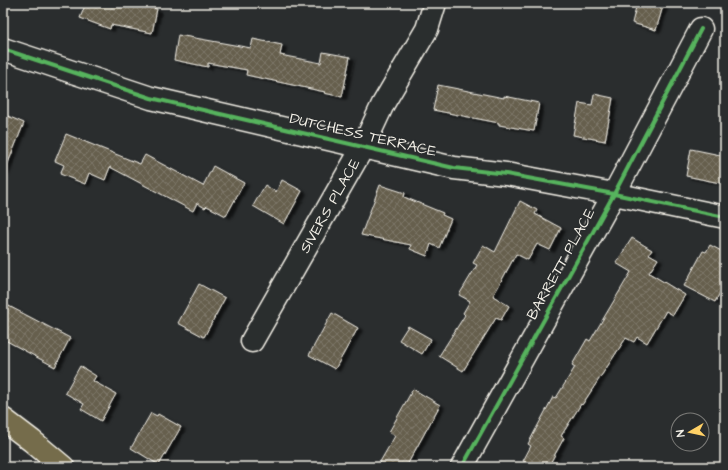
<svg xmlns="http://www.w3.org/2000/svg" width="728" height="470" font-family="'Architects Daughter',sans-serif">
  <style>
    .building { fill: url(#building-cross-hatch); stroke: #f4f1e8; filter: url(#shadow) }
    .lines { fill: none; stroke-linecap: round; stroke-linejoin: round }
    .minor-casing { stroke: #f4f1e8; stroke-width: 25 }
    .major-casing { stroke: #f4f1e8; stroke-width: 25 }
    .minor { stroke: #2a2d2e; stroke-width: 22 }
    .major { stroke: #746c4b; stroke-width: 22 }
    .cycleway-casing { stroke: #2a2d2e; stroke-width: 6 }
    .cycleway { stroke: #56b35d; stroke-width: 4 }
    .labels { text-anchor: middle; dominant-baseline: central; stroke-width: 3.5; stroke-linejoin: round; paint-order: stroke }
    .street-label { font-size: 15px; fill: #f4f1e8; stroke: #2a2d2e }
  </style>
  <defs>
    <pattern id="building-cross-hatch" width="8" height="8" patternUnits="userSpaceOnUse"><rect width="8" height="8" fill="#665e4e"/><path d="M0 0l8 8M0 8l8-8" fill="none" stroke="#7c7668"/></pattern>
    <filter id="shadow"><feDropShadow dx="4.5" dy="2.5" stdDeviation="1" flood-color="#0009"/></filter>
  </defs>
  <rect width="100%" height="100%" fill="#2a2d2e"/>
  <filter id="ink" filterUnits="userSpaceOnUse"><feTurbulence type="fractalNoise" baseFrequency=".025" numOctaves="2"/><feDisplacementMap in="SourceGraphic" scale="8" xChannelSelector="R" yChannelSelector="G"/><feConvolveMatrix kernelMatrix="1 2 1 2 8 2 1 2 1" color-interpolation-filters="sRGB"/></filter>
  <g filter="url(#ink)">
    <g class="building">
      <path d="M86 3H126L157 9 152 33 111 25 110 29 80 18Z"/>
      <path d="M637 3H652L663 6 656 30 632 23Z"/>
      <path d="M178 35 251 48 253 39 282 45 280 55 321 63 323 52 350 57 342 97 324 93 325 92 246 75 247 70 208 63V67L174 60Z"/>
      <path d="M438 85 504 98V96L539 103 534 131 499 125V123L433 110Z"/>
      <path d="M594 94 613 98 605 141 573 135 579 103 592 105Z"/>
      <path d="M3 114 24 123 4 173 3 172Z"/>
      <path d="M66 134 140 164 145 155 203 186 213 166 244 183 226 216 207 206 205 208 197 203 193 211 110 167 105 180 89 173 85 184 60 174 64 165 55 161Z"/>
      <path d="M691 149 725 156V184L686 176Z"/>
      <path d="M282 180 302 191 284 224 253 206 265 185 276 192Z"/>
      <path d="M380 185 405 193 404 197 443 213 442 215 451 219 439 248 431 244 427 256 410 249 411 245 361 235Z"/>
      <path d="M520 201 537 210 535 214 561 228 550 250 537 244 528 260 516 254 493 296 509 306 501 320 496 318 463 371 439 356 465 315 463 313 470 301 459 295 477 265 473 263 483 245 495 252Z"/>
      <path d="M632 238 652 250 649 254 658 259 649 273 685 295 673 315 666 311 647 343 637 337 634 342 626 338 582 405 581 404 561 436 564 438 548 467H535L523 461 531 446 528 444 553 397 556 398 575 367 572 365 587 339 590 341 631 272 616 263Z"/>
      <path d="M710 245 725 253V283L715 302 684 286 703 251 706 252Z"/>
      <path d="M199 284 225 298 204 337 178 323Z"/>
      <path d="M3 303 70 338 55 367 3 339Z"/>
      <path d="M332 313 358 328 335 369 309 355Z"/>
      <path d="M408 326 431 339 422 354 399 340Z"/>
      <path d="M80 366 96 376 93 381 116 394 101 421 81 409 84 404 65 393Z"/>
      <path d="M413 389 440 405 406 467H377L395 436 389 432Z"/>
      <path d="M151 413 157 416 158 414 181 427 159 465 131 448Z"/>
    </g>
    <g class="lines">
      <defs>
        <g id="minor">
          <path d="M3 49 151 98 454 168 506 174 614 194 725 217"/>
          <path id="s1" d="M252 341 363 147 383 104 427 29 435 3"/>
          <path d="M462 467 614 194 701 29"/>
        </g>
        <path id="major" d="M3 419 32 441 63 467"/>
      </defs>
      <use href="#minor" class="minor-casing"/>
      <use href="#major" class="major-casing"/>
      <use href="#minor" class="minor"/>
      <use href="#major" class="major"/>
      <defs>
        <g id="cycleway">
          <path d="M3 49 151 98 454 168 506 174 614 194 725 217"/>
          <path d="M462 467 614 194 701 29"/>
        </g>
      </defs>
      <use href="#cycleway" class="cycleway-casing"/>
      <use href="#cycleway" class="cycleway"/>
    </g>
  </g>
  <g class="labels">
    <g class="street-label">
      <text transform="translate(363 135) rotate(13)">DUTCHESS TERRACE</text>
      <text stroke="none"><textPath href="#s1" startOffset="156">SIVERS PLACE</textPath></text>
      <text transform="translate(561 264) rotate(-61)">BARRETT PLACE</text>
    </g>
  </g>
  <rect width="728" height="470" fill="none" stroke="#2a2d2e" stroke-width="16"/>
  <rect x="8" y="8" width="712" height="454" fill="none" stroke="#f4f1e8" stroke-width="1.5" filter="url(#ink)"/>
  <g transform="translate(690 432) rotate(261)"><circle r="19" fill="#2a2d2e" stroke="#7b7b78"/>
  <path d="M0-3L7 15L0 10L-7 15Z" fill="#ffd166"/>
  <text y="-6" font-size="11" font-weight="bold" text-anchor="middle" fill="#f4f1e8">N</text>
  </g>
</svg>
